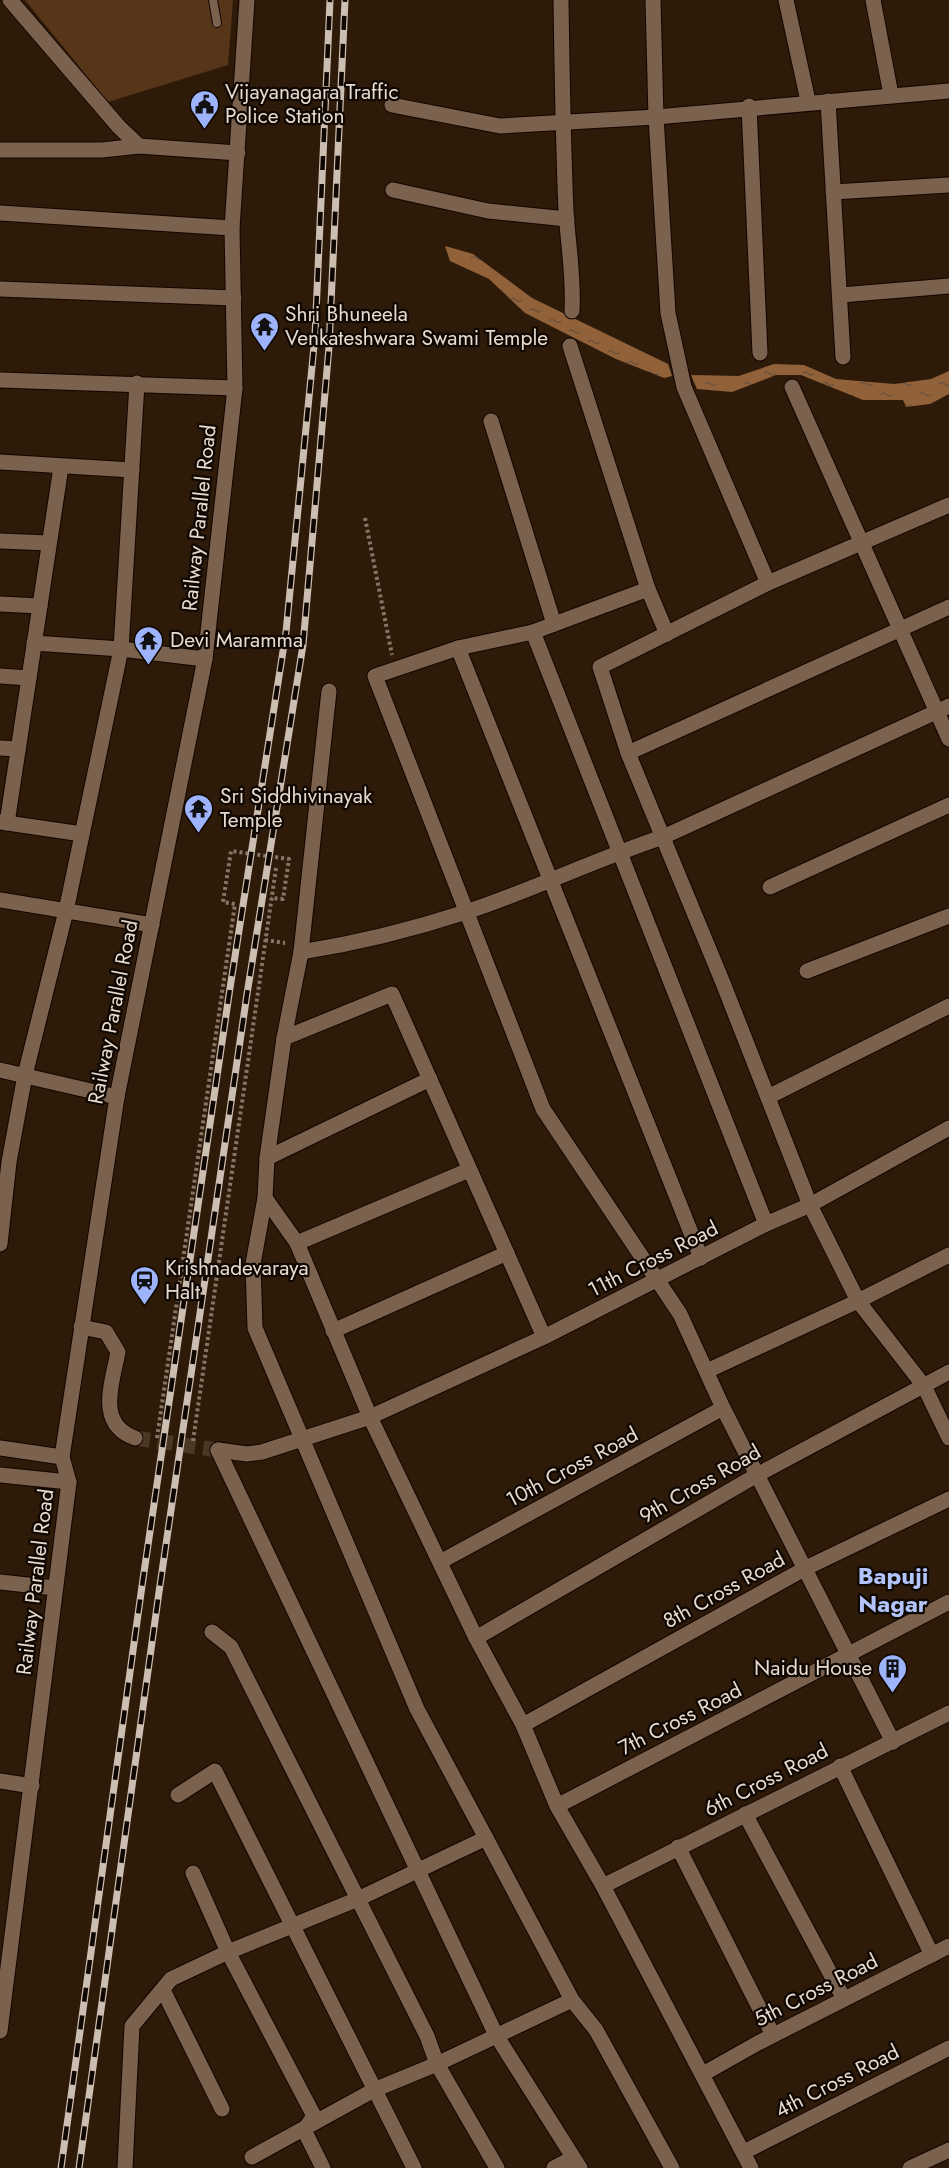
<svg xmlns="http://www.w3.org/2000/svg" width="949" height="2168" font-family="Jost,sans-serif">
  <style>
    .garden { fill: #563519 }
    .water { fill: url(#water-ripples) }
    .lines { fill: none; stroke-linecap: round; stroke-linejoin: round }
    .street-tunnel { stroke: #4a3726; stroke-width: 15; stroke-dasharray: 15 8; stroke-linecap: butt }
    .lane-casing { stroke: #150400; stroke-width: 10 }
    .street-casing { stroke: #150400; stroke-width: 17 }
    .secondary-casing { stroke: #150400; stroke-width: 17 }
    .path { stroke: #877567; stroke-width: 4; stroke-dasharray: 3 3; stroke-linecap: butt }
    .lane { stroke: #7a624e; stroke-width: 8 }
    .street { stroke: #7a624e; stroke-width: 15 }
    .secondary { stroke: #7a624e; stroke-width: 15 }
    .rail-casing { stroke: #cdbeb2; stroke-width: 7 }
    .rail { stroke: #0f0702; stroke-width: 4.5; stroke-dasharray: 14; stroke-linecap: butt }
    .labels { text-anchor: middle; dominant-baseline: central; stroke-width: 4.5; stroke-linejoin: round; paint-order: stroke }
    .poi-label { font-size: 21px; fill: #e8dacf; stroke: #0f0702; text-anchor: start }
    .street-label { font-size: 21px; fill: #e8dacf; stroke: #0f0702 }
    .quarter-label { font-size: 24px; font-weight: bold; fill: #b2c4fb; stroke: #0f0702 }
  </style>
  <defs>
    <pattern id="water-ripples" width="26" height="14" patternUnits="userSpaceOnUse" patternTransform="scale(1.5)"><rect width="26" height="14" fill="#91623a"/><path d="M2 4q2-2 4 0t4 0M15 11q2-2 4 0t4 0" fill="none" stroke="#6c523c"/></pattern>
  </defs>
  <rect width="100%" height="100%" fill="#2e1a08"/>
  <path class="garden" d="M25 0H233L228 65 108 102Z"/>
  <g class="water">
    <path d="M445 246 473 254 532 298 668 364 672 376 664 378 616 359 525 313 489 279 450 261Z"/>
    <path d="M774 364 804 365 836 379 894 384 931 379 949 371V394L930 404 906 407 903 400H863L801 375H776L732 392 697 389 691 375 739 376Z"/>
  </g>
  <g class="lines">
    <path class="street-tunnel" d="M135 1438 218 1450"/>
    <defs>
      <path id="lane" d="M213 0 217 23"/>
      <g id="street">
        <path d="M561 0C562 70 563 140 566 211 568 244 574 277 572 311"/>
        <path d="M653 0 656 117 668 313 684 387 768 583 949 505"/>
        <path d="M786 0 808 101"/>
        <path d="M873 0 891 95"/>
        <path d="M828 101 843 357"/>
        <path d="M392 105 500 126 656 117 949 91"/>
        <path d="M749 106 760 353"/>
        <path d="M0 150H102L139 146"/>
        <path d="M393 190 488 211 567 219"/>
        <path d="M833 192 949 185"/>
        <path d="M0 213 232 228"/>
        <path d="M0 289 234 298"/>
        <path d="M841 295 949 286"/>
        <path d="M570 346 648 589"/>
        <path d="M0 380 235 388"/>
        <path d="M792 387 949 739"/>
        <path d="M491 421 554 624"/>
        <path d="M0 462 132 470"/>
        <path d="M0 541 49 543"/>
        <path d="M768 583 600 667 628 753 723 983 810 1205 858 1301 924 1386 949 1438"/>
        <path d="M0 604 40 606"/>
        <path d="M533 632 766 1224"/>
        <path d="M667 634 648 589 533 632 458 648 375 676 543 1109 680 1314 723 1408 893 1742"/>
        <path d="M34 643 121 649 205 659"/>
        <path d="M458 648 701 1258"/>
        <path d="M0 676 29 678"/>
        <path d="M0 748 18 749"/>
        <path d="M628 753 949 607"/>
        <path d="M0 822 82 834"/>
        <path d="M7 823 61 467"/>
        <path d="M770 887 949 805"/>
        <path d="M0 900 152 925"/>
        <path d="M301 952C358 943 411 930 466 912 533 890 596 859 663 837L949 706"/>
        <path d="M807 971 949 916"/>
        <path d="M284 1038 392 994 544 1337"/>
        <path d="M0 1070 117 1097"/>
        <path d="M768 1097 949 1006"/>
        <path d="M267 1158 430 1079"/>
        <path d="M265 1198 297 1243 370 1417 476 1638 523 1725 557 1806 603 1886 751 2168"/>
        <path d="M297 1243 469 1170"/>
        <path d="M0 1244 9 1162 25 1075 66 911 121 649 137 383"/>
        <path d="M81 1327 106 1332 118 1352C112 1384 96 1424 135 1438"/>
        <path d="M333 1331 507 1253"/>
        <path d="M707 1371 858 1301 949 1255"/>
        <path d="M0 1448 62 1457"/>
        <path d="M218 1450 247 1454 262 1452 370 1417 544 1337 766 1224 810 1205 949 1128"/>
        <path d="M218 1450 496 2035 580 2168"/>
        <path d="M0 1475 69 1482"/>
        <path d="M440 1562 723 1408"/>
        <path d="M0 1582 55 1588"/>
        <path d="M212 1632 231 1647 427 2036 437 2064 497 2168"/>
        <path d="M476 1638 757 1475 949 1372"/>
        <path d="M523 1725 806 1568 949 1499"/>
        <path d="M840 1766 932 1955"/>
        <path d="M0 1781 32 1786"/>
        <path d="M178 1795 215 1771 414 2168"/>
        <path d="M557 1806 949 1602"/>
        <path d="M745 1814 844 1999"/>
        <path d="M486 1838 572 2000 596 2030 672 2168"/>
        <path d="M678 1847 773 2035"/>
        <path d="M193 1873 228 1952 314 2116 304 2130"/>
        <path d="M603 1886 949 1713"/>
        <path d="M163 1990 222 2109"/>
        <path d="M703 2074 758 2043 949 1946"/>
        <path d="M304 2130 323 2168"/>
        <path d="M744 2152 949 2048"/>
        <path d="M252 2157 374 2090 437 2064 572 2000"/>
        <path d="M125 2168 132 2026 171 1979 228 1952 358 1899 486 1838 417 1709 255 1328 253 1264 265 1198 267 1158 284 1038 301 952 329 691"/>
        <path d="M554 2168 573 2158"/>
        <path d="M910 2168 949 2150"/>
      </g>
      <g id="secondary">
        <path d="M10 0 119 127 139 146 238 153"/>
        <path d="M0 2031 69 1482 62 1457 117 1097 205 659 235 388 232 228 247 0"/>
      </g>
    </defs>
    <use href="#lane" class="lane-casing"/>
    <use href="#street" class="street-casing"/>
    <use href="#secondary" class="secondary-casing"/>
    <g class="path">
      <path d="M365 518 392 655"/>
      <path d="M265 940 285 943"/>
      <path d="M157 1438 235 904 223 902 231 851 289 859 283 899 271 898"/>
      <path d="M193 1441 276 868"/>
    </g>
    <use href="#lane" class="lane"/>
    <use href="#street" class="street"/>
    <use href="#secondary" class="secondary"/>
    <defs>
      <g id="rail">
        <path d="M61 2168 142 1586 230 988 286 632 315 336 330 0"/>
        <path d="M79 2168 159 1592 247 994 303 645 329 347 345 0"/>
      </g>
    </defs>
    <use href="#rail" class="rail-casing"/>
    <use href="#rail" class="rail"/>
  </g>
  <defs>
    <symbol id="civic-pin" viewBox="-11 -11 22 30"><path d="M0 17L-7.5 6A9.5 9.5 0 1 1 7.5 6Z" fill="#9db4fd" stroke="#0f0702"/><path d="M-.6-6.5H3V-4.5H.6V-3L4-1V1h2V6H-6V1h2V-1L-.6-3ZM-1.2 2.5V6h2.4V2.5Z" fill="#111"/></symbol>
    <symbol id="temple-pin" viewBox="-11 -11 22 30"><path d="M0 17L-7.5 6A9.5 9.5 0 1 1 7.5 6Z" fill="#9db4fd" stroke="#0f0702"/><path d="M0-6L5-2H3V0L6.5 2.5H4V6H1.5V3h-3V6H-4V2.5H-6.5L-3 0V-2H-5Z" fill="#111"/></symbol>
    <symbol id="station-pin" viewBox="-11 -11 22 30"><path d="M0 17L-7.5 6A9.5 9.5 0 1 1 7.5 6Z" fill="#9db4fd" stroke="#0f0702"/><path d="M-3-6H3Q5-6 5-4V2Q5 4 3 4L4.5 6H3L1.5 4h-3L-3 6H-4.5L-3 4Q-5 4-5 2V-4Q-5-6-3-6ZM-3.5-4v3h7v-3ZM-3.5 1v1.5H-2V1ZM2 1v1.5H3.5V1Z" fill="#111"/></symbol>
    <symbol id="building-pin" viewBox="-11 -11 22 30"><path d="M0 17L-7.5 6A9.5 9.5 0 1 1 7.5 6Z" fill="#9db4fd" stroke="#0f0702"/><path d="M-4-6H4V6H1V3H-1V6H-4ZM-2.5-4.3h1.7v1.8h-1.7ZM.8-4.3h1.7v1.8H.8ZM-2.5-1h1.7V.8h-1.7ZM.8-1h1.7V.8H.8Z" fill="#111"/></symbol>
  </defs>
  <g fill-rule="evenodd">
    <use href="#civic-pin" x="188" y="88" width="33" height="45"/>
    <use href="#temple-pin" x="248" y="310" width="33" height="45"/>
    <use href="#temple-pin" x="132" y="624" width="33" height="45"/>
    <use href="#temple-pin" x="182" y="792" width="33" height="45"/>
    <use href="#station-pin" x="128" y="1264" width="33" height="45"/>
    <use href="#building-pin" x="876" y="1652" width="33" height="45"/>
  </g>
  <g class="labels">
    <g class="poi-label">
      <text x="225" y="92">Vijayanagara Traffic<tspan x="225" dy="24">Police Station</tspan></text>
      <text x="285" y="314">Shri Bhuneela<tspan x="285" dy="24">Venkateshwara Swami Temple</tspan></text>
      <text x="170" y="640">Devi Maramma</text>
      <text x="220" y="796">Sri Siddhivinayak<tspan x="220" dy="24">Temple</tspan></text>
      <text x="165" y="1268">Krishnadevaraya<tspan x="165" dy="24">Halt</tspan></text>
      <text x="872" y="1668" text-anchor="end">Naidu House</text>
    </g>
    <g class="street-label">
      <text transform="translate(199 518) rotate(-84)">Railway Parallel Road</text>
      <text transform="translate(113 1012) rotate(-79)">Railway Parallel Road</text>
      <text transform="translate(653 1259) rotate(-27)">11th Cross Road</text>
      <text transform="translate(572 1467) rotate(-28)">10th Cross Road</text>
      <text transform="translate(700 1484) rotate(-30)">9th Cross Road</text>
      <text transform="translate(35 1582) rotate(-83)">Railway Parallel Road</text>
      <text transform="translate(724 1590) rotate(-29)">8th Cross Road</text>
      <text transform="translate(680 1719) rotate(-27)">7th Cross Road</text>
      <text transform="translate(766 1780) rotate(-27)">6th Cross Road</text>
      <text transform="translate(816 1990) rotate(-27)">5th Cross Road</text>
      <text transform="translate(837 2081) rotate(-27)">4th Cross Road</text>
    </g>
    <g class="quarter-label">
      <text x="893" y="1575">Bapuji<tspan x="893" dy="28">Nagar</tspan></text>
    </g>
  </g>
</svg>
